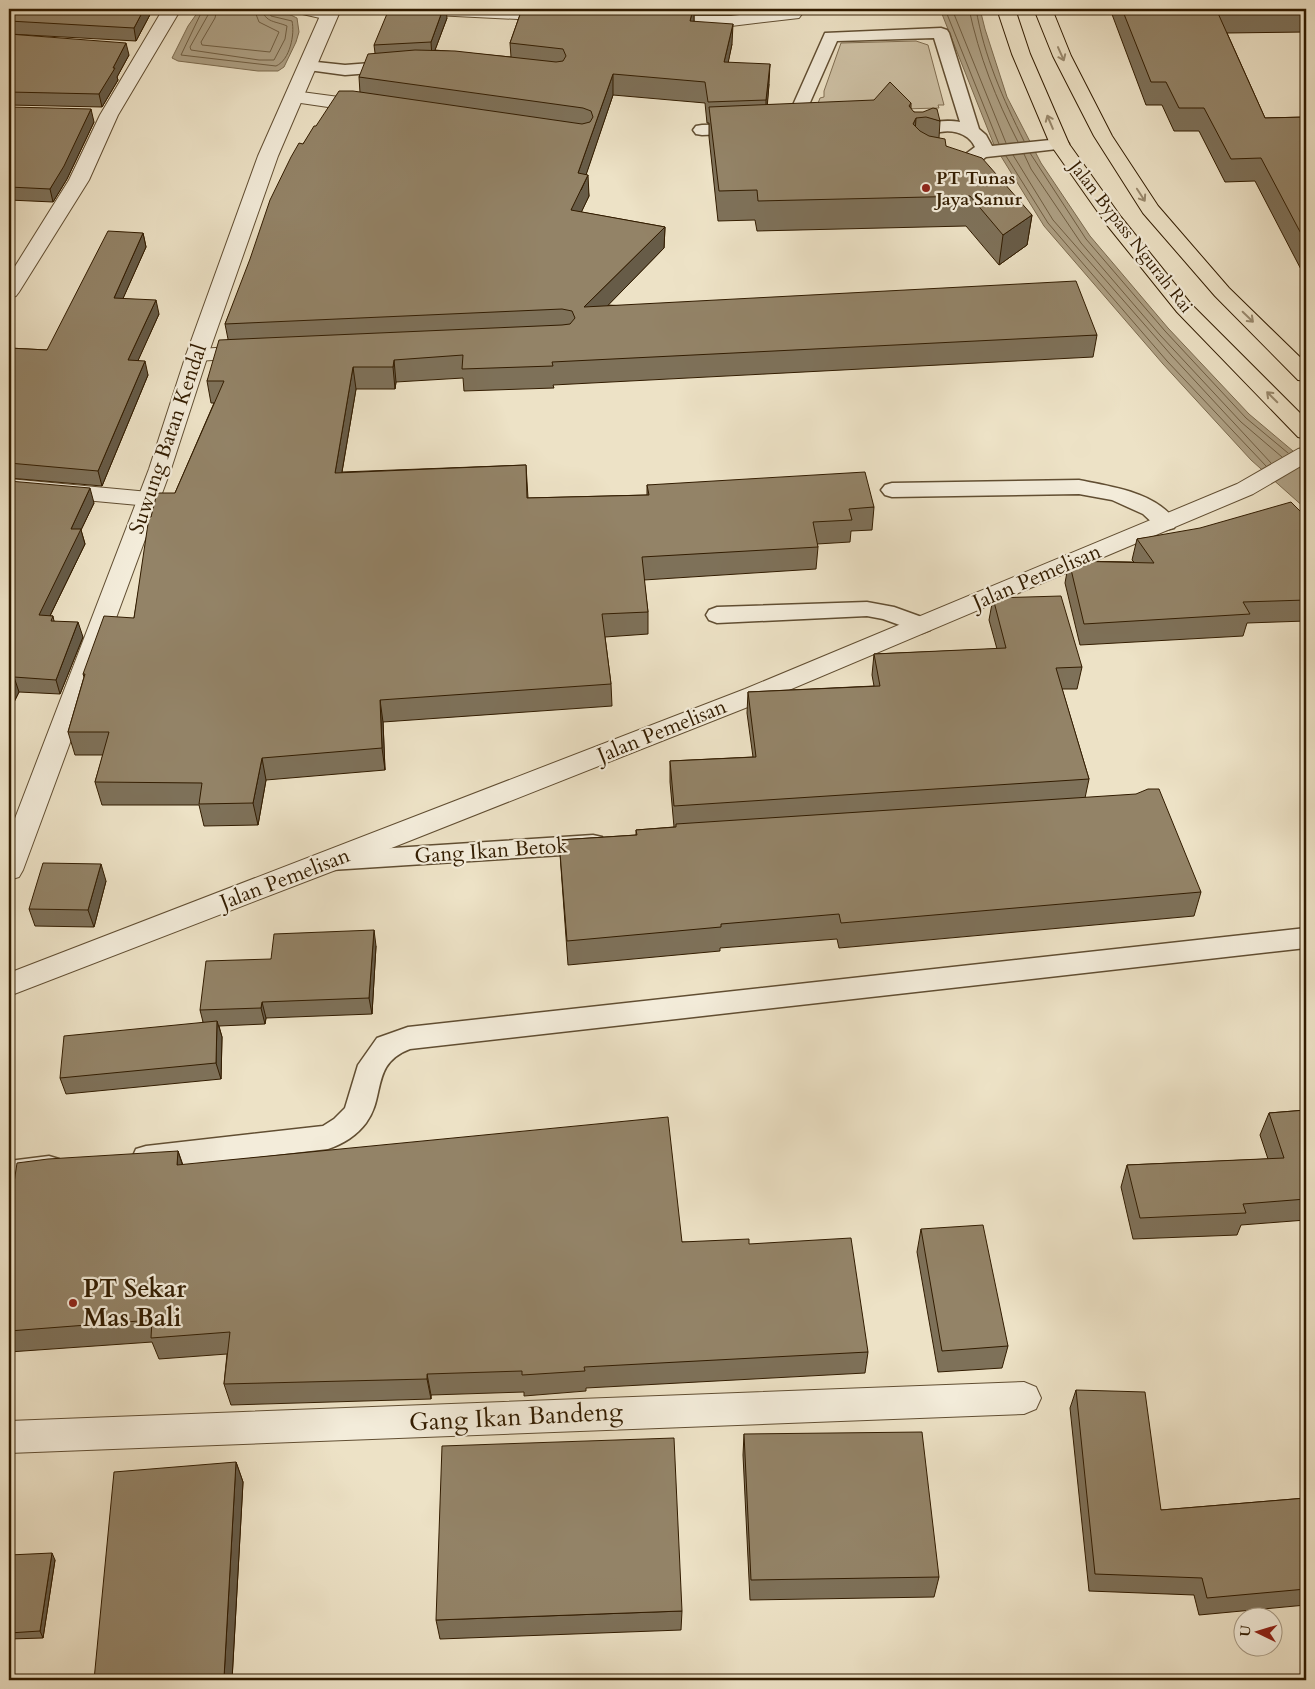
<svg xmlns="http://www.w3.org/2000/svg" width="1315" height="1689" font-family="Cardo,serif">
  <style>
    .green { fill: #cdc0a4; stroke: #806e52 }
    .water { fill: #ad9f83; stroke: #7c6b4f }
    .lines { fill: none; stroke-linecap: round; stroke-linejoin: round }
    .shore { stroke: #705e42; stroke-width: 1 }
    .service-casing { stroke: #614e32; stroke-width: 3 }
    .minor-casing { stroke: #614e32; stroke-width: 2 }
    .tertiary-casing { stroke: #614e32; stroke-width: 2 }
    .trunk-casing { stroke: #321c00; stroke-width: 2 }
    .service { fill: #f3ecda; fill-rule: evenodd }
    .minor { fill: #f3ecda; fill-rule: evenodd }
    .tertiary { fill: #f3ecda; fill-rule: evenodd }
    .trunk { fill: #ede2c6; fill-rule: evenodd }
    .wall { fill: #7e7159; stroke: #321c00 }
    .shaded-wall { fill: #675c48; stroke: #321c00 }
    .building { fill: #938367; stroke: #321c00 }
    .oneway { stroke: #99896d }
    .poi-dot { fill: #8f2418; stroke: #f3ecda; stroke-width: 2 }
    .labels { text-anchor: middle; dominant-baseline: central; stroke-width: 4.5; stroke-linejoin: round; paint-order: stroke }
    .far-poi-label { font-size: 18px; font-weight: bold; fill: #321c00; stroke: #f3ecda; text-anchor: start }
    .far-street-label { font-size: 18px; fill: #321c00; stroke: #f3ecda }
    .street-label { font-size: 21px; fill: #321c00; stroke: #f3ecda }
    .near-poi-label { font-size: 25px; font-weight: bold; fill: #321c00; stroke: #f3ecda; text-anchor: start }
    .near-street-label { font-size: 25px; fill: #321c00; stroke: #f3ecda }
  </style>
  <rect width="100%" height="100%" fill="#ede2c6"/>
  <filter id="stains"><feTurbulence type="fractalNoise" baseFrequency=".004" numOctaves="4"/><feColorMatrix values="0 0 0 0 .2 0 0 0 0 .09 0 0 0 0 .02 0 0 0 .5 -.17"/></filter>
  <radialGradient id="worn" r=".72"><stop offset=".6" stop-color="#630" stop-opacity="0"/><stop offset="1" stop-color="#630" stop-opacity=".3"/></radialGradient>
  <path class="green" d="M916 41 928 45 944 105H938L939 108 827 111 817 106 820 98 824 97V91L841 43Z"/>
  <g class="water">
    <path d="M200 9C230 9 269 3 297 18L299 32 296 42 284 67 278 71H258L178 61 172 58 188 26Z"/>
    <path d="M940 9H980L985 29 1007 97 1041 163 1090 236 1168 328 1249 414 1306 462V509L1251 460 1163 364 1044 226 994 145Z"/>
  </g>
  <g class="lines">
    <g class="shore">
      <path d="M203 9 181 55 276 66C290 60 295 34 292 21L271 16 268 9"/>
      <path d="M209 9 208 15 190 47 191 50 259 60H274L285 39 287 26C276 21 265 23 262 9"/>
      <path d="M217 9 215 18 201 42 202 45 270 52 279 32 259 22 254 9"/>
      <path d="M945 9 999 144"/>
      <path d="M952 9 1006 143"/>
      <path d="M969 9C979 56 996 99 1018 142"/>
      <path d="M976 9C984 56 1003 99 1024 141"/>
      <path d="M1030 153 1086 239 1165 331 1246 418 1288 453"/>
      <path d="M1024 154 1031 169 1081 243 1160 335 1241 422 1282 457"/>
      <path d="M1013 155 1053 220 1172 356 1271 463"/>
      <path d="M1006 156 1048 223 1167 361 1266 466"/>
    </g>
    <defs>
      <g id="service">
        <path d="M941 28 947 30 949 33 979 129 986 135 992 146 1060 139 1066 140 1069 144 1066 148 986 157C974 167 953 169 938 166L935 162 938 158 963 156 975 147C968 132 949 128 933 134 924 137 921 142 911 140L908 136C918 122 944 119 960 122L934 38 837 41 797 132 791 133 778 132 775 128 778 124 785 123 825 33Z"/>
        <path d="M307 61 345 65 397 61 403 63 405 66 403 69 397 71 345 75 301 69 299 66 301 63Z"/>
        <path d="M742 124 748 125 751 129 748 133 702 135 696 134 693 130 696 126 702 125Z"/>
        <path d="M1079 480C1112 487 1157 492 1177 523L1174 528 1166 530 1158 528 1143 514 1112 500 1079 494 892 497 885 495 881 490 885 485 892 483Z"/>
        <path d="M867 602 894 607 930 620 933 625 930 630 922 633 883 619 867 616 717 623 709 620 706 615 709 610 717 607Z"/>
        <path d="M593 835 602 837 605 844 602 851 593 853 331 870 322 868 318 861 322 854 331 852Z"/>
        <path d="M1306 928V948L410 1049C370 1064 386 1097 366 1123 357 1135 343 1144 328 1149L146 1170 136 1167 132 1158 136 1149 146 1146 323 1126 334 1119 345 1108 358 1065 377 1038 408 1027Z"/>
        <path d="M49 1156 59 1159 63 1168 59 1177 49 1180 9 1185V1161Z"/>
      </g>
      <g id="minor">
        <path d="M163 9H181L118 115 89 180 19 292 16 296 9 298V276L69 180 100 115Z"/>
        <path d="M295 9H325L335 11 338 15 335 19 329 20 298 13Z"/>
        <path d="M406 9H517L558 11 564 12 567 16 564 20 558 21 415 14 409 13Z"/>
        <path d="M793 9 799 10 802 14 799 18 731 26H664L658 25 655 21 658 17 664 16H731Z"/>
        <path d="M294 91 369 101 376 103 378 107 376 111 369 113 287 101 285 97 287 93Z"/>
        <path d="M253 346 261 347 264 352 261 357 197 361 189 360 186 355 189 350 197 349Z"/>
        <path d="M9 479 149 492 157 494 161 499 157 504 149 506 9 493Z"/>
        <path d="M1024 1382 1036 1387 1041 1398 1036 1409 1024 1414 9 1453V1421Z"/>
      </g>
      <g id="tertiary">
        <path d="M323 9H341L278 156 208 355 171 469 23 870 19 877 9 880V834L149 469 186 355 258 156Z"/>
        <path d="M1306 447V463L1253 494 763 701 341 868 9 996V973L745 689 1237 484 1298 449Z"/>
      </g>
      <g id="trunk">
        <path d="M997 9H1015L1030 54 1069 144 1121 217 1191 304 1306 419V439L1298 437 1177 312 1107 225 1050 144 1012 54Z"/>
        <path d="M1034 9H1052L1071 56 1112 136 1158 206 1229 288 1306 363V381L1298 380 1215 296 1143 213 1094 136 1053 56Z"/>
      </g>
    </defs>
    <use href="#service" class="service-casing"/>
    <use href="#minor" class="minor-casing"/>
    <use href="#tertiary" class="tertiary-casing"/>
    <use href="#trunk" class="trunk-casing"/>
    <use href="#service" class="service"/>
    <use href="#minor" class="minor"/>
    <use href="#tertiary" class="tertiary"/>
    <use href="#trunk" class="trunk"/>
  </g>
  <g class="wall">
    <path d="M9 9H153L136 41 9 34Z"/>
    <path d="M522 9H698L697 13H694V21L732 44 728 62 769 84 767 105 911 103V109L914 112 940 121 939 138 946 146 1032 215 1027 245 999 265 966 226 757 231 755 220 718 221 709 137V123H707L705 103 613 95 586 174 589 196 581 212 665 227 664 248 608 305 1097 335 1093 357 553 385 554 388 464 391 463 378 396 382 395 389H356L342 472 526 465 528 498 647 495V485L874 507 872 530 851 531 850 542 817 544 818 547 816 569 644 580 648 612V634L605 637 611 684 612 706 383 722 385 770 266 780 258 825 204 826 199 805H102L95 782 103 755H75L68 732 84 677 83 674 134 618 151 517 175 493 214 403H211L207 381 228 339 225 324 303 144 316 126 360 93 359 77 375 53 374 45 447 18 435 50 511 57 510 43Z"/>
    <path d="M1110 9H1306V32L1227 33 1265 118 1306 117V279L1255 181 1225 182 1199 131H1174L1162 105H1146Z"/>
    <path d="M9 34 129 55 117 77 118 80 102 107 9 105Z"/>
    <path d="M9 107 94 122 67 179 53 202 9 200Z"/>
    <path d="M143 233 146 247 123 298 159 314 138 360 148 375 102 486 9 478V348L47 350Z"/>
    <path d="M9 481 94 503 81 530 85 544 50 616H53L54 621 83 637 60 694 19 692 9 712Z"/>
    <path d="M1306 517V621L1247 623 1243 636 1080 645 1065 583 1069 561 1134 562 1132 560 1137 539Z"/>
    <path d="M993 598 1082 667 1077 689H1062L1089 779 1085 798 1201 892 1194 916 839 948 837 939 720 948V951L568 965 559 840 636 835V830L674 827 670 782V761L753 757 747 713 748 692 874 686 872 675 874 654 997 649 989 620Z"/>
    <path d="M106 881 94 927 35 926 29 909Z"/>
    <path d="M376 946 372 1014 266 1018 265 1024 219 1026 222 1037 221 1079 66 1094 60 1078 203 1022 200 1010 271 959Z"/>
    <path d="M1306 1110V1220L1241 1225 1237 1235 1133 1239 1121 1187 1127 1165 1268 1159 1260 1135 1269 1113Z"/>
    <path d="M178 1151 183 1165 682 1242 749 1244 868 1352 865 1373 586 1388V1391L524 1396V1392L431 1395V1399L231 1405 224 1384 227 1354 159 1359 152 1342 9 1352V1216Z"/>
    <path d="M921 1229 1008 1346 1002 1368 938 1372 917 1252Z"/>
    <path d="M1076 1390 1161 1510 1306 1498V1605L1199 1615 1194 1595 1089 1591 1070 1408Z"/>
    <path d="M744 1434 939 1577 934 1597 750 1600 743 1455Z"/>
    <path d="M236 1462 243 1482 232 1680H94Z"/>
    <path d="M9 1555 55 1560 43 1638 9 1639Z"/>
    <path d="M682 1611 681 1630 440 1639 436 1620Z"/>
  </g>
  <g class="shaded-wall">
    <path d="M144 9H153L136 41 134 28Z"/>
    <path d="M443 9H446L447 18 432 58 431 42Z"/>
    <path d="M693 9H694V27L690 21Z"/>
    <path d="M733 24 732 44 724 83V62Z"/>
    <path d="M126 43 129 55 117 77 118 80 102 107 99 94Z"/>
    <path d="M770 64 769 84 766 122V100Z"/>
    <path d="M613 74V95L581 190 588 175 589 196 572 232 571 210 578 173Z"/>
    <path d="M91 109 94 122 67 179 53 202 50 189Z"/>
    <path d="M916 118 914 148 913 124Z"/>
    <path d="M1032 215 1027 245 999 265 1003 235Z"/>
    <path d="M665 227 664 248 585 329 584 307Z"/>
    <path d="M143 233 146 247 117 312 114 298Z"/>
    <path d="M156 300 159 314 132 374 128 360Z"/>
    <path d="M394 360 396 382 395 389 393 367Z"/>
    <path d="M145 361 148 375 102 486 98 471Z"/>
    <path d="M353 367 356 389 338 495 335 473Z"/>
    <path d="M90 488 94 503 81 530 85 544 43 630 39 615 71 529Z"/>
    <path d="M78 622 83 637 60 694 56 680Z"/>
    <path d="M14 677 19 692 9 712V688Z"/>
    <path d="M380 700 383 722 385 770 382 748Z"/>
    <path d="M262 758 266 780 258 825 253 803Z"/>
    <path d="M101 864 106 881 94 927 88 910Z"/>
    <path d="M374 930 376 946 372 1014 369 998Z"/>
    <path d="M262 1002 266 1018 265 1024 261 1008Z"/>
    <path d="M217 1021 222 1037 221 1079 216 1063Z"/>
    <path d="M178 1151 185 1173 177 1165Z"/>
    <path d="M427 1374 431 1395V1399L427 1379Z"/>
    <path d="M236 1462 243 1482 232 1680H225L224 1678Z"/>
    <path d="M52 1553 55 1560 43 1638 40 1631Z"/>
  </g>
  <g class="building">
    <path d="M9 9H144L134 28 9 21Z"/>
    <path d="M389 9H443L431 42 374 45Z"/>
    <path d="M522 9H693L690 21 733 24 724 62 770 64 766 100 708 102 705 82 613 74 578 173 588 175 571 210 665 227 584 307 1076 281 1097 335 552 362 553 366 462 369 463 355 394 360 393 367H353L335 473 526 465 527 498 649 495 647 485 865 472 874 507 849 509 852 520 813 522 818 547 642 557 648 612 602 614 611 684 380 700 382 748 262 758 253 803 199 804 202 783 95 782 109 732H68L85 674H83L104 616 134 618 149 517H151L157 493H175L224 381H207L219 340 562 325 570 324 575 318 572 311 562 309 225 324 250 259 270 200 291 157 299 143 303 144 314 126H316L339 91H353L582 124 590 122 593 117 591 111 583 108 359 77 368 54 415 50 455 51 556 62 563 61 566 56 563 49 510 43Z"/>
    <path d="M1122 9H1306L1217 11 1265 118 1306 117V243L1261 158 1231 159 1204 108H1179L1166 82H1151Z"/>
    <path d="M9 34 126 43 113 68H115L99 94 9 92Z"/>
    <path d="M890 82 911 103 909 106 914 112H923L933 108 937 109 940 121 926 117 916 118 913 124 920 131 929 136 945 139 946 146 982 158 1032 215 1003 235 970 196 758 201 757 190 719 191 709 107 874 100Z"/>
    <path d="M9 107 91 109 64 166 50 189 9 187Z"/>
    <path d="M108 231 143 233 114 298 156 300 128 360 145 361 98 471 9 463V348L47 350Z"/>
    <path d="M9 481 90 488 71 529H81L39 615 53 616 51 621 78 622 56 680 14 677 9 688Z"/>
    <path d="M1291 502 1306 517V600L1243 602 1250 614 1084 624 1069 561 1154 563 1137 539 1200 528Z"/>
    <path d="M1061 596 1082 667 1056 668 1089 779 674 806 670 761 756 757 748 692 880 686 874 654 1006 648 993 598Z"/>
    <path d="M1148 789H1159L1201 892 841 923 839 914 721 924V927L567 941 559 840 637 835 636 830 676 827V824L1136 794Z"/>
    <path d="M43 863 101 864 88 910 29 909Z"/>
    <path d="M374 930 369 998 262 1002 261 1008 200 1010 206 961 271 959 274 934Z"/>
    <path d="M217 1021 216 1063 60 1078 64 1036Z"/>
    <path d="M1306 1110V1199L1243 1204 1246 1213 1140 1218 1127 1165 1284 1158 1269 1113Z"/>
    <path d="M668 1117 682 1242 749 1239V1244L851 1238 868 1352 584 1367 585 1371 522 1375V1371L427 1374V1379L224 1384 230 1332 151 1338 152 1320 9 1331V1216L17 1163 48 1159 178 1151 177 1165Z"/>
    <path d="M983 1225 1008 1346 942 1351 921 1229Z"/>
    <path d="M1076 1390 1145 1392 1161 1510 1306 1498V1589L1207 1598 1202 1578 1095 1574Z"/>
    <path d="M922 1432 939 1577 751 1580 744 1434Z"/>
    <path d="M674 1438 682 1611 436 1620 442 1446Z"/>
    <path d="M236 1462 224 1678 193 1680H94L114 1472Z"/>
    <path d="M52 1553 40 1631 9 1633V1555Z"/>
  </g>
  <defs><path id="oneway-shaft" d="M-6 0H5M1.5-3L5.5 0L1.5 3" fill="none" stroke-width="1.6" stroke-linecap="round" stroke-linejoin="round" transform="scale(1.25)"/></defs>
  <g class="oneway">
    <use href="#oneway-shaft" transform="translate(1061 54) rotate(66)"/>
    <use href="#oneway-shaft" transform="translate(1050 122) rotate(-113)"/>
    <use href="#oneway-shaft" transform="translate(1141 195) rotate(57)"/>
    <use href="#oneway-shaft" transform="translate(1248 317) rotate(44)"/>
    <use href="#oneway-shaft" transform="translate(1272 397) rotate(-135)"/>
  </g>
  <g class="poi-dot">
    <circle cx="926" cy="188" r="5"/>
    <circle cx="73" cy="1303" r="5"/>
  </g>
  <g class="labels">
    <g class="far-poi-label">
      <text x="936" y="178">PT Tunas<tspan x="936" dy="21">Jaya Sanur</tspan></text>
    </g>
    <g class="far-street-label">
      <text transform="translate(1131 237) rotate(52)">Jalan Bypass Ngurah Rai</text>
    </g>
    <g class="street-label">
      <text transform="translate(168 439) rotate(-71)">Suwung Batan Kendal</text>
      <text transform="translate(1037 577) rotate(-23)">Jalan Pemelisan</text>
      <text transform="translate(662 731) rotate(-22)">Jalan Pemelisan</text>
      <text transform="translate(491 851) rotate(-4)">Gang Ikan Betok</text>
      <text transform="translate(285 879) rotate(-21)">Jalan Pemelisan</text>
    </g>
    <g class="near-poi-label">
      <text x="83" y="1289">PT Sekar<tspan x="83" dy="29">Mas Bali</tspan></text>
    </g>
    <g class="near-street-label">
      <text transform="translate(516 1417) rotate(-3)">Gang Ikan Bandeng</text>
    </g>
  </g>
  <rect width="1315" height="1689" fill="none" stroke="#ede2c6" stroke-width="30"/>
  <rect x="10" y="10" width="1295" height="1669" fill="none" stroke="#321c00" stroke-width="2.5"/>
  <rect x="15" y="15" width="1285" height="1659" fill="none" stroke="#321c00"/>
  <g transform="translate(1258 1632) rotate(275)"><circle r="24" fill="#f3ecda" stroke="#a69983"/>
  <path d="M0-4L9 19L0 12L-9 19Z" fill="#8f2418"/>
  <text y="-8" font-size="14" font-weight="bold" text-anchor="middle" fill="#321c00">U</text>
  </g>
  <rect width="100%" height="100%" filter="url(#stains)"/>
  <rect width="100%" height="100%" fill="url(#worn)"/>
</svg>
